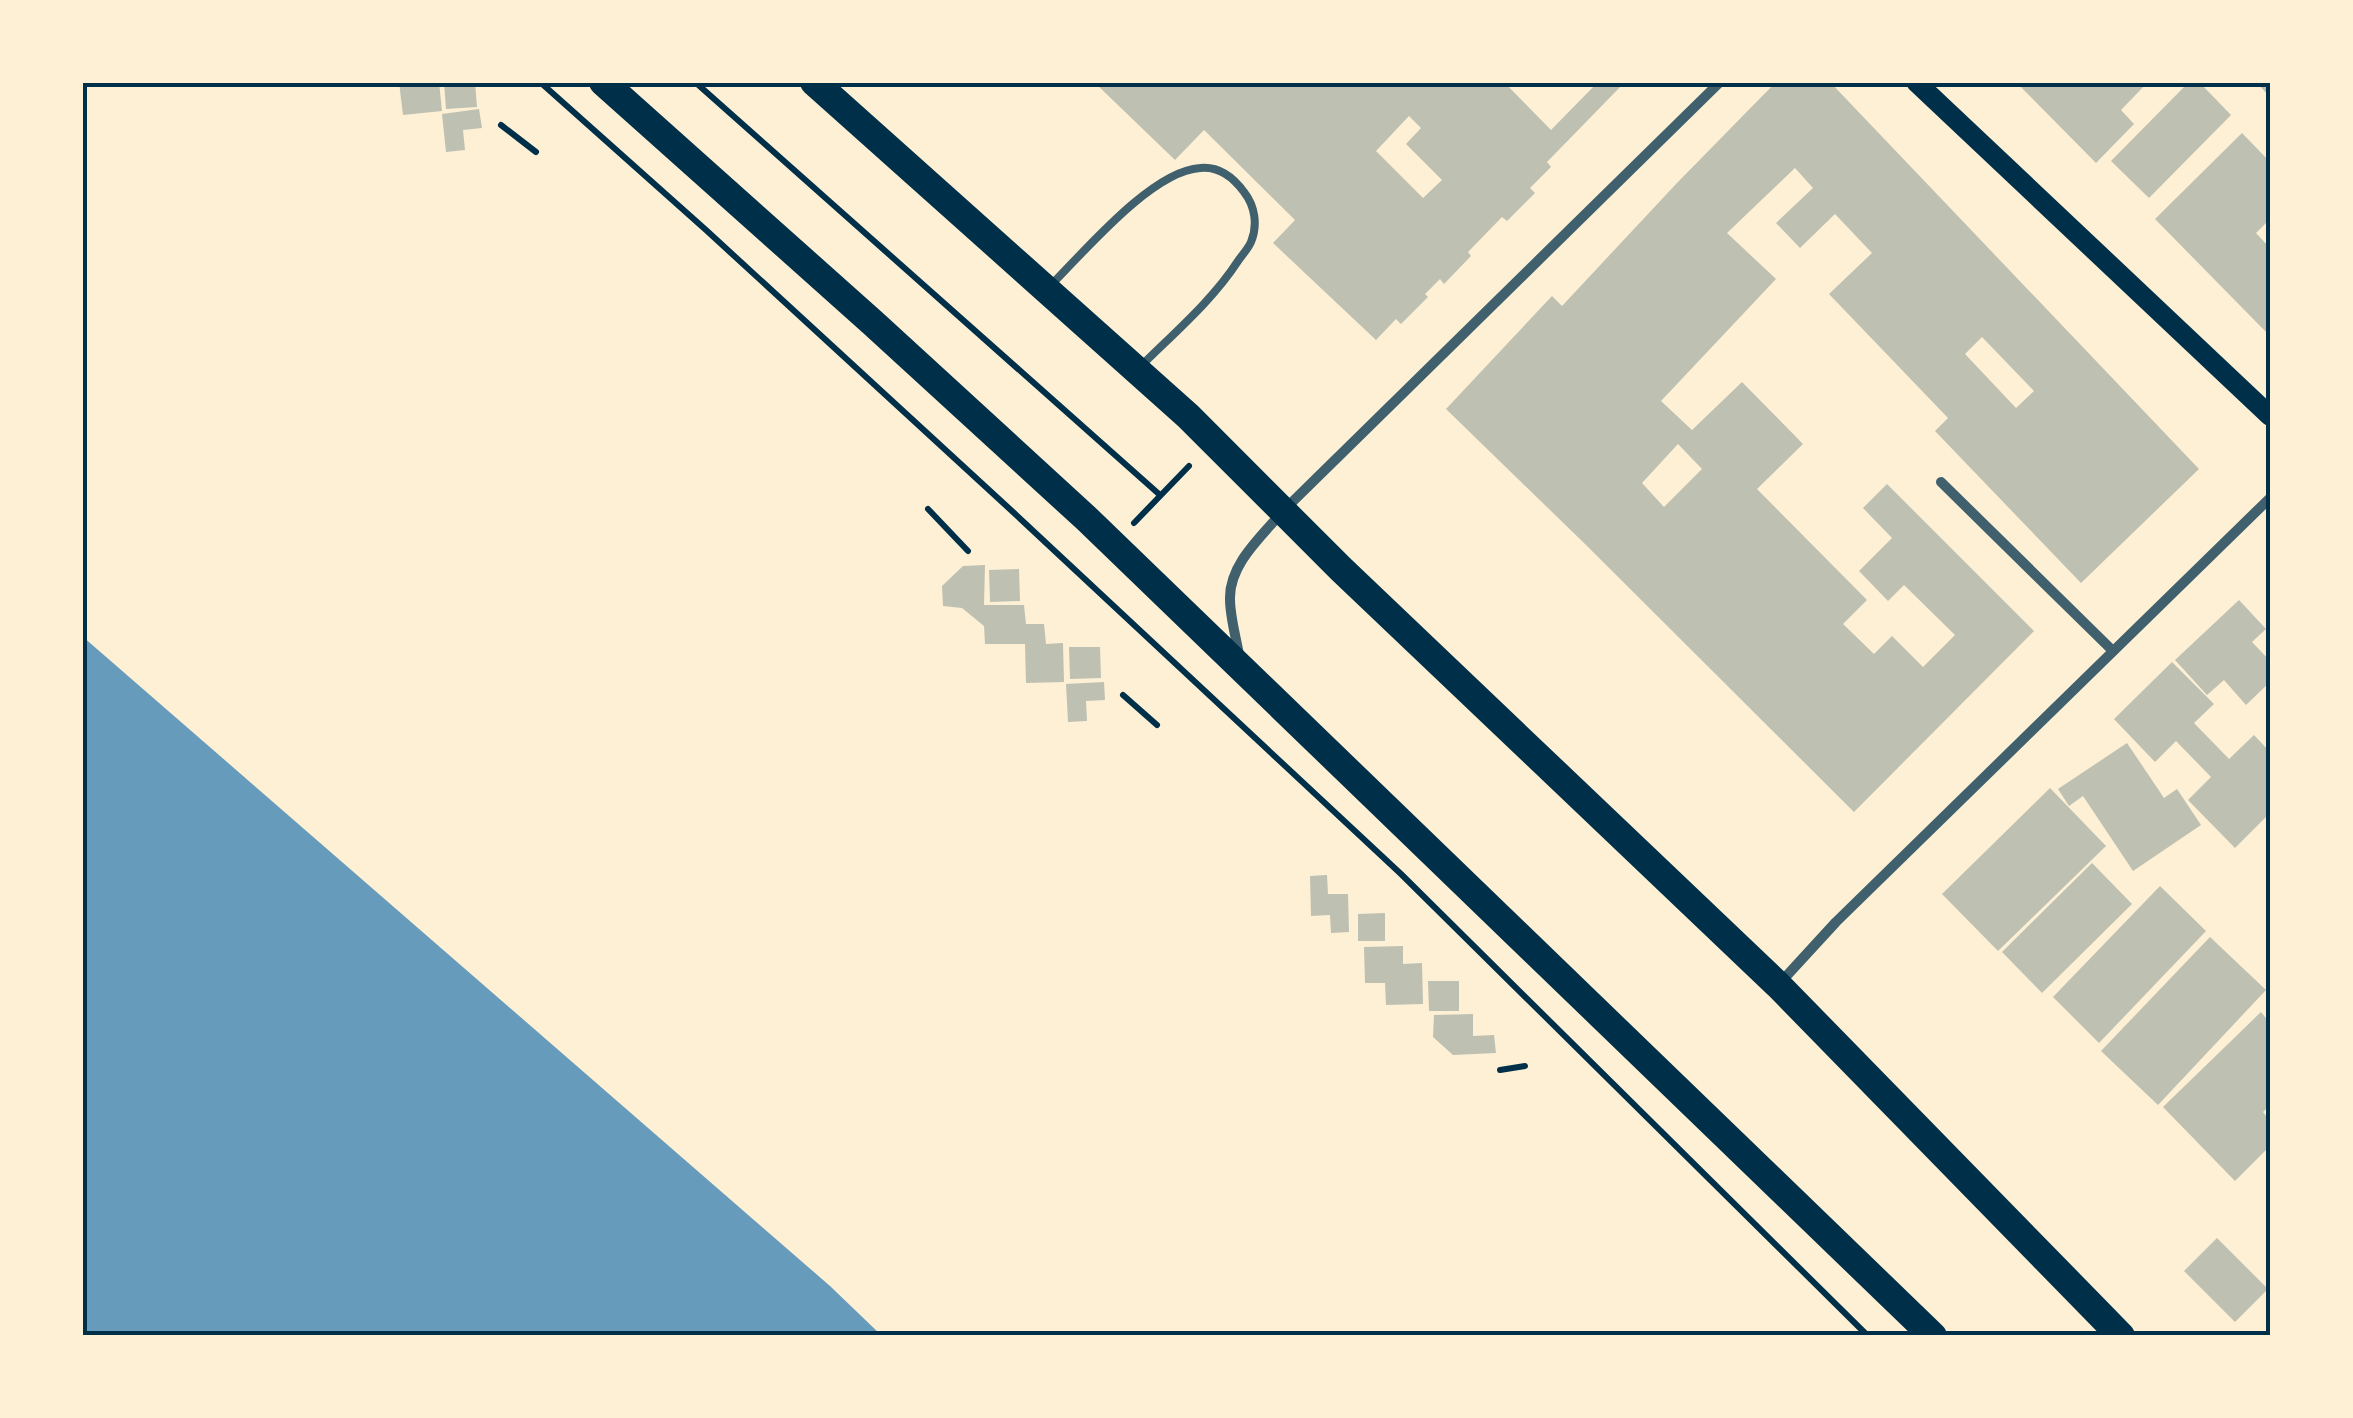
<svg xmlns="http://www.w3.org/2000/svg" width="2353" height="1418" font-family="Karla,sans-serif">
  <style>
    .water { fill: #669bbc }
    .building { fill: #bec0b2; fill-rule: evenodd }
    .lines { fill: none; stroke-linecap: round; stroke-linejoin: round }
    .path { stroke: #003049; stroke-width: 6 }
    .service { stroke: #3f606c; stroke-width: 8 }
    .minor { stroke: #3f606c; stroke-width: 10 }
    .secondary { stroke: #003049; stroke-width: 20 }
    .trunk { stroke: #003049; stroke-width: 28 }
    .neatline { fill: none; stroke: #003049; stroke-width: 4 }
  </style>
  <rect width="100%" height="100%" fill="#fdf0d5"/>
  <path class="water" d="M82 636 830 1286 881 1335H83Z"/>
  <g class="building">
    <path d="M399 82H439L442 111 403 115Z"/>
    <path d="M444 82H475L477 107 446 109Z"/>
    <path d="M1094 82H1504L1551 130 1598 82H1625L1547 162 1551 167 1530 188 1535 193 1507 221 1502 217 1468 252 1471 256 1444 284 1440 279 1425 294 1428 297 1401 324 1396 319 1376 340 1273 243 1295 220 1204 130 1175 160ZM1409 116 1421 128 1406 144 1442 180 1423 198 1376 151Z"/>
    <path d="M1776 82H1830L2199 469 2081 583 1935 431 1948 418 1829 294 1872 253 1835 214 1800 248 1776 223 1813 188 1795 168 1727 233 1776 279 1661 401 1692 430 1742 382 1803 444 1757 489 1867 600 1843 624 1874 654 1892 636 1923 667 1955 635 1904 585 1888 601 1859 571 1892 538 1863 508 1887 484 2034 631 1854 812 1584 543 1446 409 1552 296 1562 306 1676 184ZM1982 337 2034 391 2016 408 1965 354ZM1678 444 1702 469 1664 507 1642 483Z"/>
    <path d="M2016 82H2148L2121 110 2134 124 2096 163Z"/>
    <path d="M2189 82H2199L2231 115 2149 198 2111 161Z"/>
    <path d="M2256 82H2270V97Z"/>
    <path d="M479 109 482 128 463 130 465 150 446 152 442 114Z"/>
    <path d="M2242 133 2270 162V219L2256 233 2270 248V336L2155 219Z"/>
    <path d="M985 565 984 605H1024L1026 624H1044L1046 644 1063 643 1064 682 1026 683 1025 644H985L984 626 962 608 943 606 942 586 963 566Z"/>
    <path d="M1019 569 1020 601 990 602 989 570Z"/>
    <path d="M2239 600 2266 629 2252 642 2270 661V682L2246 705 2224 680 2207 695 2175 660Z"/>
    <path d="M1069 647H1100L1101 678 1070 679Z"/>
    <path d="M2172 662 2214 704 2194 723 2229 759 2254 735 2270 752V813L2235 848 2188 800 2211 777 2176 741 2155 762 2114 719Z"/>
    <path d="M1104 682 1105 700 1086 701 1087 721 1068 722 1066 684Z"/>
    <path d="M2127 743 2164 798 2177 789 2201 825 2133 871 2083 796 2069 806 2058 789Z"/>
    <path d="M2050 788 2106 846 1998 951 1942 894Z"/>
    <path d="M2092 863 2132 904 2042 993 2002 952Z"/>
    <path d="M1327 875 1328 894H1348L1349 932 1331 933 1330 915 1311 916 1310 876Z"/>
    <path d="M2160 886 2206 931 2099 1043 2053 997Z"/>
    <path d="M1385 913V941H1358V914Z"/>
    <path d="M2210 937 2266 990 2158 1105 2101 1051Z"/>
    <path d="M1403 946V964L1422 963 1423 1004 1386 1005 1385 983H1365L1364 947Z"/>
    <path d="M1428 981H1459V1011H1429Z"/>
    <path d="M2261 1012 2270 1023V1105L2263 1112 2270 1121V1146L2235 1181 2163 1107Z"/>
    <path d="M1473 1014V1036L1494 1035 1496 1053 1453 1055 1433 1037 1434 1015Z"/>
    <path d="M2217 1238 2268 1289 2235 1322 2184 1271Z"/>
  </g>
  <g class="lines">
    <g class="path">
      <path d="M540 82 706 230 1013 512 1401 874 1868 1336"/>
      <path d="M695 82 1160 495"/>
      <path d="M501 125 536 152"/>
      <path d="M928 509 968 551"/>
      <path d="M1134 523 1189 466"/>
      <path d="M1123 695 1157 725"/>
      <path d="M1500 1070 1525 1066"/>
    </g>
    <g class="service">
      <path d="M1052 284C1085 251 1152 171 1200 168 1219 166 1233 177 1244 192 1255 206 1258 225 1251 242 1248 249 1242 255 1238 261 1212 301 1174 333 1140 367"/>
      <path d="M1937 1335 1986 1336"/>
    </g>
    <g class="minor">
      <path d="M1941 482 2113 651"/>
      <path d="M1239 655C1236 637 1230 617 1230 599 1229 564 1262 536 1283 511L1720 82"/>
      <path d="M1779 984 1836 922 2270 498"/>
    </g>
    <path class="secondary" d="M1916 82 2270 416"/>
    <g class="trunk">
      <path d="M603 82 873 323 1087 519 1933 1336"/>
      <path d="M814 82 1188 416 1341 569 1778 985 2121 1336"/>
    </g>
  </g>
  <rect width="2353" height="1418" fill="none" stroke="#fdf0d5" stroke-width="170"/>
  <rect x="85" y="85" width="2183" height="1248" class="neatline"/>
</svg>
